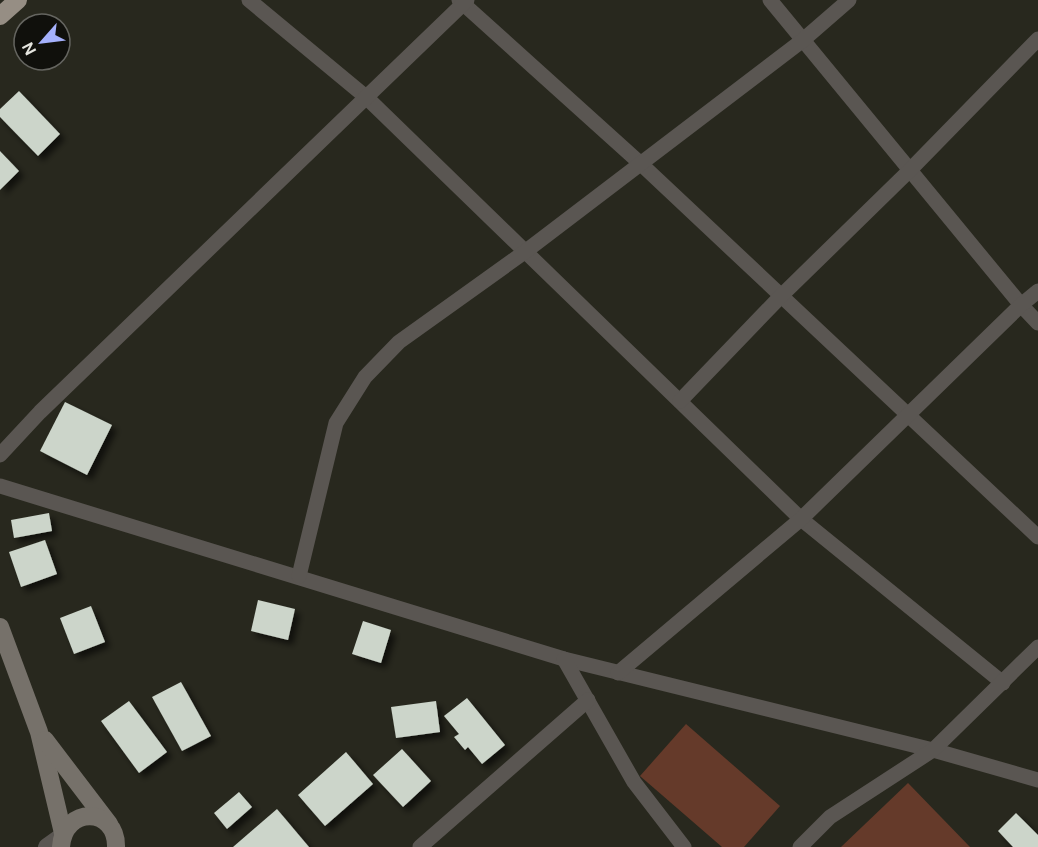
<svg xmlns="http://www.w3.org/2000/svg" width="1038" height="847" font-family="'DM Sans',sans-serif">
  <style>
    .green { fill: #653a2a }
    .building { fill: #ccd5ca; filter: url(#shadow) }
    .lines { fill: none; stroke-linecap: round; stroke-linejoin: round }
    .minor { stroke: #5a5652; stroke-width: 15 }
    .tertiary { stroke: #5a5652; stroke-width: 18 }
    .secondary { stroke: #76716a; stroke-width: 18 }
    .trunk { stroke: #968e84; stroke-width: 18 }
  </style>
  <defs>
    <filter id="shadow"><feDropShadow dx="5" dy="5" stdDeviation="3" flood-color="#0009"/></filter>
  </defs>
  <rect width="100%" height="100%" fill="#28281e"/>
  <g class="green">
    <path d="M686 724 780 806 744 847H722L640 776Z"/>
    <path d="M908 783 970 847H841Z"/>
  </g>
  <g class="building">
    <path d="M19 91 60 134 38 156 0 117V109Z"/>
    <path d="M0 151 19 171 0 190Z"/>
    <path d="M65 402 112 425 87 475 40 451Z"/>
    <path d="M49 513 52 531 14 538 11 520Z"/>
    <path d="M45 540 57 574 21 587 9 552Z"/>
    <path d="M258 600 295 609 288 640 251 631Z"/>
    <path d="M91 606 105 642 74 654 60 618Z"/>
    <path d="M363 621 391 630 381 663 352 654Z"/>
    <path d="M181 682 211 736 182 751 152 697Z"/>
    <path d="M467 698 505 745 482 764 468 747 465 750 454 737 459 734 444 716Z"/>
    <path d="M129 701 167 752 139 773 101 721Z"/>
    <path d="M436 701 440 732 396 738 391 707Z"/>
    <path d="M402 749 431 781 403 807 373 775Z"/>
    <path d="M346 752 373 784 325 826 298 795Z"/>
    <path d="M239 792 252 807 227 829 214 813Z"/>
    <path d="M277 809 309 847H233Z"/>
    <path d="M1016 813 1038 835V847H1013L998 831Z"/>
  </g>
  <g class="lines">
    <g class="minor">
      <path d="M249 0 366 97 801 519 1003 683"/>
      <path d="M459 0 641 164 1038 537"/>
      <path d="M770 0 1021 305 1038 323"/>
      <path d="M680 401 781 296 910 170 1038 39"/>
      <path d="M0 455 40 412 467 0"/>
      <path d="M0 486 564 659 933 750 1038 780"/>
      <path d="M299 576 336 423 365 377 399 342 526 251 803 40 849 0"/>
      <path d="M564 659 634 782 684 847"/>
      <path d="M618 673 801 519 1021 305 1038 291"/>
      <path d="M420 847 588 700"/>
      <path d="M800 847 830 817 933 750 1038 647"/>
    </g>
    <path class="tertiary" d="M47 847 61 837"/>
    <g class="secondary">
      <path d="M0 627 39 732 63 833"/>
      <path d="M45 740 109 824"/>
      <path d="M61 847C64 805 117 807 116 847"/>
    </g>
    <path class="trunk" d="M0 16 18 0"/>
  </g>
  <g transform="translate(42 42) rotate(242)"><circle r="28" fill="#10100c" stroke="#656560" stroke-width="1.5"/>
  <path d="M0-4.5L10 22L0 15L-10 22Z" fill="#a5b1fc"/>
  <text y="-9" font-size="16" font-weight="bold" text-anchor="middle" fill="#e5e5df">N</text>
  </g>
</svg>
